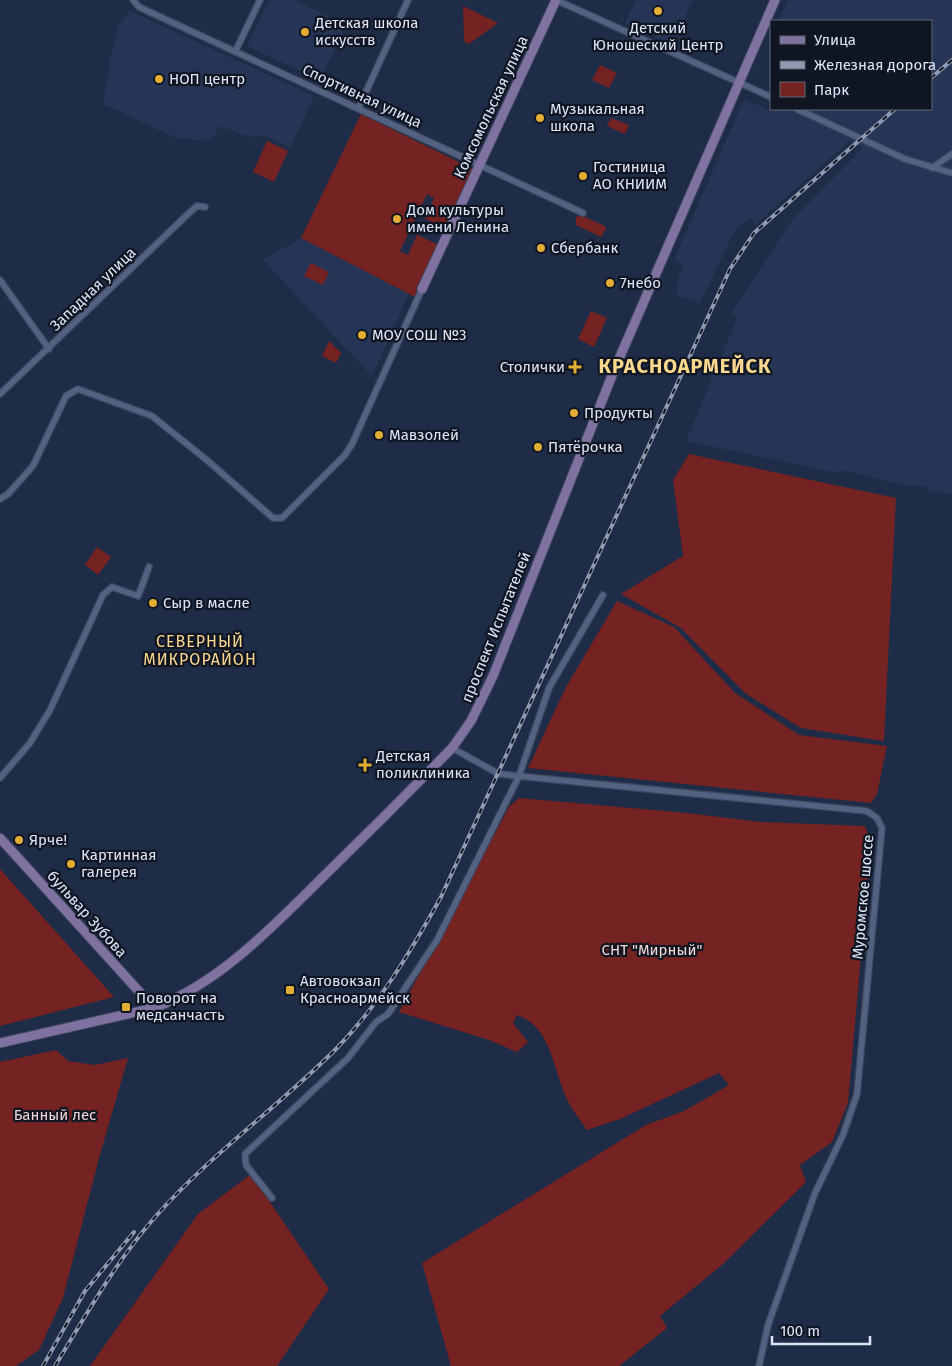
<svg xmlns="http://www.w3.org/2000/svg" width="952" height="1366" font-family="'Fira Sans',sans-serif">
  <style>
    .built { fill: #263555 }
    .green { fill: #742222 }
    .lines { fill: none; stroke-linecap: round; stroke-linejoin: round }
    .street-casing { stroke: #3c465e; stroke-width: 8 }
    .secondary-casing { stroke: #3c465e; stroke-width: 11 }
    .street { stroke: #546281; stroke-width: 5.5 }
    .secondary { stroke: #7f71a0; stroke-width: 9 }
    .rail-casing { stroke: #909ab0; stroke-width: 4 }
    .rail { stroke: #0f1521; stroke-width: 2; stroke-dasharray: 5.5; stroke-linecap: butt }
    .poi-dot { fill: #e2af34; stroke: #0f1521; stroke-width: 2 }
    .labels { text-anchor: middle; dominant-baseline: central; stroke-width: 4.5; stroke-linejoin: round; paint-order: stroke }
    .poi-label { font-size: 15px; fill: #dde6f8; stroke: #0f1521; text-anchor: start }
    .street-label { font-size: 15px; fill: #dde6f8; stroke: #0f1521 }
    .park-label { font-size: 15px; fill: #f2d6d4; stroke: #0f1521 }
    .neighbourhood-label { font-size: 16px; letter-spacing: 1px; fill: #fdd990; stroke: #0f1521 }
    .district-label { font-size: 20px; font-weight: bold; letter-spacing: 1px; fill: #fdd990; stroke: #0f1521 }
  </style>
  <rect width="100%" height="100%" fill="#1f2c47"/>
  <g class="built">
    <path d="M269 0H294L346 25 320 80 247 46Z"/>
    <path d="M636 0H693L672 45 654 37 656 33 649 30 644 28 642 31 625 23Z"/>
    <path d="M788 0H952V494L928 491 927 487 901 485 847 471 833 472 686 441 737 318 732 312 792 220 863 148 849 141 755 225 751 218 735 230 700 303 676 295 677 282 683 264 674 260 744 99 771 111 776 109H931V21H778Z"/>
    <path d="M130 11 314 96 290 148 265 136 250 137 219 126 213 138 201 140 176 138 103 104 112 50 119 25Z"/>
    <path d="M301 238 409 294 372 376 263 260Z"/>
  </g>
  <g class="green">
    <path d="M463 6 498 23 469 44 464 41Z"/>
    <path d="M600 65 617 73 609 88 592 80Z"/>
    <path d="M361 114 475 170 447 228 425 219 434 198 427 194 400 251 408 255 417 235 439 245 415 297 301 238Z"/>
    <path d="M611 118 629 125 625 134 607 126Z"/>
    <path d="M267 141 288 151 274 182 253 172Z"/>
    <path d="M580 215 605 226 606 229 601 237 576 225V217Z"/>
    <path d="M311 263 329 272 323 285 304 276Z"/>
    <path d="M591 311 607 318 594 347 578 339Z"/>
    <path d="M329 341 341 353 336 363 322 356Z"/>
    <path d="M689 454 896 498 884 741 801 728 745 693 681 628 621 594 683 556 673 480Z"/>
    <path d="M97 547 111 557 98 575 85 565Z"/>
    <path d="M617 601 674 627 735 693 799 735 887 746 877 794 871 803 528 768 566 687Z"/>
    <path d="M519 798 687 813 761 822 865 826 871 842 848 1103 832 1142 800 1165 806 1182 723 1264 660 1316 667 1328 619 1366H451L422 1263 646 1125 684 1111 729 1085 719 1073 620 1119 587 1130C580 1119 571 1109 566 1097 553 1069 551 1026 517 1015L513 1023 528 1042 517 1052 489 1040 399 1012 509 807Z"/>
    <path d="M0 869 114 997 0 1026Z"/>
    <path d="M56 1050 68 1061 95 1065 128 1058 99 1158 63 1298 39 1350 16 1366H0V1062Z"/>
    <path d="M251 1174 329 1289 277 1366H90L198 1214Z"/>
  </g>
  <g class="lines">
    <defs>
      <g id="street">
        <path d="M133 0 139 7 583 213"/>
        <path d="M556 0 771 97"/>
        <path d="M235 52 260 0"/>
        <path d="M359 107 408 0"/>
        <path d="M797 109 905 159 952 173"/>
        <path d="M932 168 952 154"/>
        <path d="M0 280 49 349"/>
        <path d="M0 394 188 214 197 206 205 207"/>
        <path d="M0 499 8 494 33 466 66 396 78 389 152 416 208 461 273 518H282L345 455 352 444 422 289"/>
        <path d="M452 748 499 774 867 811 877 818 882 828 857 1094 843 1135 815 1193 768 1325 759 1366"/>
        <path d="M0 778 30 743 50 710 103 595 112 587 138 596 149 567"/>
        <path d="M272 1198 246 1165 245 1154 348 1058 376 1022 388 1014 437 940 519 776 549 688 603 595"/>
      </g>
      <g id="secondary">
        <path d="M422 289 556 0"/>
        <path d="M0 838 154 1008"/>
        <path d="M0 1043 154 1008C223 981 277 922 329 871 370 831 411 790 452 748L471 721 493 676 615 368 775 0"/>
      </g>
    </defs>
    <use href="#street" class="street-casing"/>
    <use href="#secondary" class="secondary-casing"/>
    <use href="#street" class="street"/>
    <use href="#secondary" class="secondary"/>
    <defs>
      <g id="rail">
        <path d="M931 78 952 60"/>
        <path d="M43 1366 85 1291 134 1232"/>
        <path d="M55 1366C86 1315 116 1261 156 1216 211 1154 278 1107 336 1049 379 1005 411 951 441 897L730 269 754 233 895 109"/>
      </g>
    </defs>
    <use href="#rail" class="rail-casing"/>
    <use href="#rail" class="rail"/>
  </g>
  <g class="poi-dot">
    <circle cx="658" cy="11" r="5"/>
    <circle cx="305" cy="32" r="5"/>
    <circle cx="159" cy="79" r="5"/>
    <circle cx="540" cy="118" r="5"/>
    <circle cx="583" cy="176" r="5"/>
    <circle cx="397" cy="219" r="5"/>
    <circle cx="541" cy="248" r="5"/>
    <circle cx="610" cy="283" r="5"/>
    <circle cx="362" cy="335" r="5"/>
    <path d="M572.5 359.5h5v5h5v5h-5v5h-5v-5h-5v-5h5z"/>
    <circle cx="574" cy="413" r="5"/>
    <circle cx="379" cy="435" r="5"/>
    <circle cx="538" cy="447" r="5"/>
    <circle cx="153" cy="603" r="5"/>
    <path d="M362.5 757.5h5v5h5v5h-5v5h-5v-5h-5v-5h5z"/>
    <circle cx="19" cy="840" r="5"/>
    <circle cx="71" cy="864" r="5"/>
    <rect x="285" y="985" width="10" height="10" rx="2.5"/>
    <rect x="121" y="1002" width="10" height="10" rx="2.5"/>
  </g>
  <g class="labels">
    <g class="poi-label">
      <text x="315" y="23">Детская школа<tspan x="315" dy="17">искусств</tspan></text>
      <text x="658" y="28" text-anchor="middle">Детский<tspan x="658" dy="17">Юношеский Центр</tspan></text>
      <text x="169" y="79">НОП центр</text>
      <text x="550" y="109">Музыкальная<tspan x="550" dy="17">школа</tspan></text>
      <text x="593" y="167">Гостиница<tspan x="593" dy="17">АО КНИИМ</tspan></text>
      <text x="407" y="210">Дом культуры<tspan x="407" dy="17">имени Ленина</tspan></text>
      <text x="551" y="248">Сбербанк</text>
      <text x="620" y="283">7небо</text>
      <text x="372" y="335">МОУ СОШ №3</text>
      <text x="565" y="367" text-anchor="end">Столички</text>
      <text x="584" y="413">Продукты</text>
      <text x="389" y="435">Мавзолей</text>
      <text x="548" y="447">Пятёрочка</text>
      <text x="163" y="603">Сыр в масле</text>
      <text x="376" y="756">Детская<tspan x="376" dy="17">поликлиника</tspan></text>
      <text x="29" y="840">Ярче!</text>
      <text x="81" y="855">Картинная<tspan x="81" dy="17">галерея</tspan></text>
      <text x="300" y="981">Автовокзал<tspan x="300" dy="17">Красноармейск</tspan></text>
      <text x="136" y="998">Поворот на<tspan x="136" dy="17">медсанчасть</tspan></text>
    </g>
    <g class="street-label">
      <text transform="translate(362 96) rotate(25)">Спортивная улица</text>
      <text transform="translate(491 107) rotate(-65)">Комсомольская улица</text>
      <text transform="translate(93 289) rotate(-44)">Западная улица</text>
      <text transform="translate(496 627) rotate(-68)">проспект Испытателей</text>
      <text transform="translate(863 897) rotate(-85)">Муромское шоссе</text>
      <text transform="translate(87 914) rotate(48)">бульвар Зубова</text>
    </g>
    <g class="park-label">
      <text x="652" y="950">СНТ "Мирный"</text>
      <text x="55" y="1115">Банный лес</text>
    </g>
    <g class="neighbourhood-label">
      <text x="200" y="641">СЕВЕРНЫЙ<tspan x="200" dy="18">МИКРОРАЙОН</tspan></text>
    </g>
    <g class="district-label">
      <text x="685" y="366">КРАСНОАРМЕЙСК</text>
    </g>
  </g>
  <rect x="770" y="20" width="162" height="90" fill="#0f1521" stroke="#616977"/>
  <rect x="780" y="36" width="25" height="8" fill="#7f71a0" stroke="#616977"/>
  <text x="814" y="45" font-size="15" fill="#dde6f8">Улица</text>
  <rect x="780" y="61" width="25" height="8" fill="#909ab0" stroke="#616977"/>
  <text x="814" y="70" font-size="15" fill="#dde6f8">Железная дорога</text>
  <rect x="780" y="82" width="25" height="15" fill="#742222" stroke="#616977"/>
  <text x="814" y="95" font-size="15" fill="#dde6f8">Парк</text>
  <path d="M772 1336v8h98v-8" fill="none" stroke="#dde6f8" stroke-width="2.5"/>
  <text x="780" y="1336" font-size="15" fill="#dde6f8" stroke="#0f1521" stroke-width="4" paint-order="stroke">100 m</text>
</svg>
